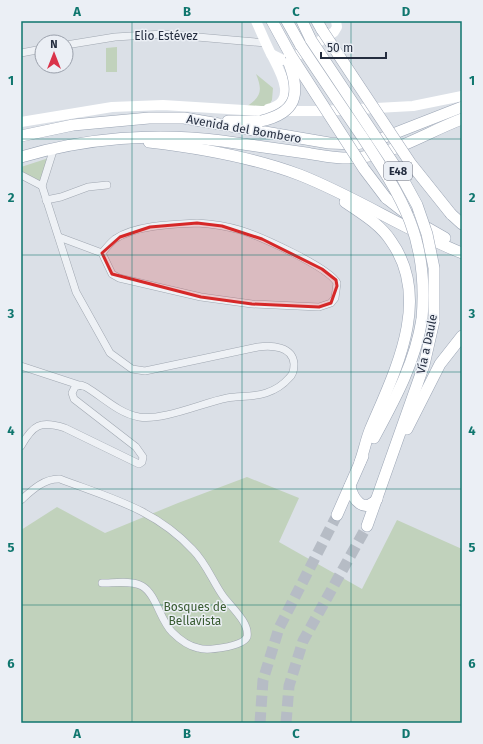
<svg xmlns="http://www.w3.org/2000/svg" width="483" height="744" font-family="'Fira Sans',sans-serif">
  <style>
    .green { fill: #c1d2bc }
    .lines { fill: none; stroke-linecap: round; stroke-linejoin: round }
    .primary-tunnel { stroke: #b6bcc5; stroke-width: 11; stroke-dasharray: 11 5.5; stroke-linecap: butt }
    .minor-casing { stroke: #a0a7b1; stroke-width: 8 }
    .primary-casing { stroke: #9aa4b4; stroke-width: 12 }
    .minor { stroke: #eef1f5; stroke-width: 7 }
    .secondary { stroke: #fff; stroke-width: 10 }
    .primary { stroke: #fff; stroke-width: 11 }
    .primary-bridge-casing { stroke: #9aa4b4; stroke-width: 12; stroke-linecap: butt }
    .primary-bridge { stroke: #fff; stroke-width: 11 }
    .marked { fill: #d62828; fill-opacity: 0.2; stroke: #d62828; stroke-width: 3; stroke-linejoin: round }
    .grid { fill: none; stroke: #0f766e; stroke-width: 1; stroke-opacity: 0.55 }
    .labels { text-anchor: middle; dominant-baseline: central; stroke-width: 3; stroke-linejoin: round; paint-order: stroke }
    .shield { fill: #ebeff5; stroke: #606776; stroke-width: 1 }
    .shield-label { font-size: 11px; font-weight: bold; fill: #242d3f }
    .street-label { font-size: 12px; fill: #242d3f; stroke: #ebeff5 }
    .park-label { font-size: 12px; fill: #385b30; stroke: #ebeff5 }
    .neatline { fill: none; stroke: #0f766e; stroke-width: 1.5 }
    .grid-label { font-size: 13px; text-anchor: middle; font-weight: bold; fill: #0f766e }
  </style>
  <rect width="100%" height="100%" fill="#dbe0e7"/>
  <g class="green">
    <path d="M117 47V72H106V48Z"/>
    <path d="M256 74 273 88 272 100 267 109 246 107C261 97 263 91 256 74Z"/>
    <path d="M55 156 40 188 21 177V167Z"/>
    <path d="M247 477 299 498 279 542 362 589 397 520 462 549V723H21V530L57 507 105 533 178 503Z"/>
  </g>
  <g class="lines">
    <g class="primary-tunnel">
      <path d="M260 723 263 680 279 628 337 515"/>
      <path d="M286 723 289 686 303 641 367 526"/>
    </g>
    <defs>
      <g id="minor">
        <path d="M66 45 115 37 163 34 266 43"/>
        <path d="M21 53 42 49"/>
        <path d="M21 175 42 186"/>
        <path d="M46 200 61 197 88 187 107 185"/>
        <path d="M197 223C212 224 226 226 240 230 259 236 329 267 337 283L335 298 331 303 319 307 252 304 201 297 119 278 112 274 102 253C106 248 110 243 115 239 135 225 174 224 197 223Z"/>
        <path d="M59 237 102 253"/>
        <path d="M21 366 82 386"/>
        <path d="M21 446C33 425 40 420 65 428L139 464 142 462 143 457 136 447 74 399 72 393 75 387 81 385 86 387C103 397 118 413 139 417 163 421 202 403 227 398 240 396 254 397 266 393 275 390 283 385 289 378 293 375 294 369 294 364 293 346 271 345 258 347L145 371 132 369 110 353 76 292 42 186 54 148"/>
        <path d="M21 500C31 491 44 478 60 479 110 498 155 509 193 550 206 563 213 582 223 596 231 607 250 623 247 637 242 647 207 651 198 648 188 646 179 639 172 632 160 620 156 594 142 586 132 580 114 583 102 583"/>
      </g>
      <g id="primary">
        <path d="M272 21 290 54"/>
        <path d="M287 21 301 46"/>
        <path d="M302 21 311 40"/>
        <path d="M317 21 322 30"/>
        <path d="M228 121H261"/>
        <path d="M21 136 73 125 149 118H184L329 143 356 144 380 139 462 107"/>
        <path d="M149 142C201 148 252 157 300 175 356 197 407 231 462 253"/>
        <path d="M21 157C85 138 156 132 222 141 250 145 278 149 306 153 324 156 344 160 363 157 397 152 430 131 462 119"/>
        <path d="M386 198 417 222 445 238"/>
        <path d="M345 202C361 213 380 224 391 241 433 300 394 373 370 430 366 440 364 451 360 462"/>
        <path d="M451 214 462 224"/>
        <path d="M407 429 440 364 462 336"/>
        <path d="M374 438C395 399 415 363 422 319"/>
        <path d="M350 486C353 500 364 514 377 499"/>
        <path d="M337 515 363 456"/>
        <path d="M367 526 424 365 434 321"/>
      </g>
    </defs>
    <use href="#minor" class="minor-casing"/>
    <use href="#primary" class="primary-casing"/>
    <use href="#minor" class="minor"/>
    <g class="secondary">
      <path d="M256 21C261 32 265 42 270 52 279 70 300 102 268 109"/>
      <path d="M271 54 283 60 295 57 334 32 337 27 336 21"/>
      <path d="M21 122 112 107 163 105 261 111H321L413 106 462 96"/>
    </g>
    <use href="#primary" class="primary"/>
    <defs>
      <g id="primary-bridge">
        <path d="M322 30 411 164 451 214"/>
        <path d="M311 40 399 172 417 205 427 234 434 268V321"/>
        <path d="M301 46C321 76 341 106 361 135 403 199 429 239 422 319"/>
        <path d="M290 54 364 169 386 198"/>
        <path d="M261 121C296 113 301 95 289 63"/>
      </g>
    </defs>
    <use href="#primary-bridge" class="primary-bridge-casing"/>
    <use href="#primary-bridge" class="primary-bridge"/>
  </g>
  <path class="marked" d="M197 223 222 226 262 239 322 269 336 280 337 286 331 303 319 307 252 304 201 297 112 274 102 253 120 237 150 227Z"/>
  <path class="grid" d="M132 21V723M242 21V723M351 21V723M21 139H462M21 255H462M21 372H462M21 489H462M21 605H462"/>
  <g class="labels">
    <rect class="shield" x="384" y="162" width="28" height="18" rx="3"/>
    <g class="shield-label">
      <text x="398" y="171">E48</text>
    </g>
    <g class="street-label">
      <text x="166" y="36">Elio Estévez</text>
      <text transform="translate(244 129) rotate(10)">Avenida del Bombero</text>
      <text transform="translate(427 344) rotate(-78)">Vía a Daule</text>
    </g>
    <g class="park-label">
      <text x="195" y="607">Bosques de<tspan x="195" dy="14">Bellavista</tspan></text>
    </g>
  </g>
  <rect width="483" height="744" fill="none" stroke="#ebeff5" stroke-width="44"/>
  <g transform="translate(54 54)"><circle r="19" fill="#ebeff5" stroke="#9ba1ac"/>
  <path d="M0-3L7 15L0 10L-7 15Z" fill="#da334a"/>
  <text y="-6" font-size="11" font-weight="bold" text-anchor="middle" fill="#242d3f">N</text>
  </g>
  <path d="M321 52v6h65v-6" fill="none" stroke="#242d3f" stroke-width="2"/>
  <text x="327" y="52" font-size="12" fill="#242d3f" stroke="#ebeff5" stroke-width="3" paint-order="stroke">50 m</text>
  <rect x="22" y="22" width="439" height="700" class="neatline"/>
  <g class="grid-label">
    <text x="77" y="16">A</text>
    <text x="187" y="16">B</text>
    <text x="296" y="16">C</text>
    <text x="406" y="16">D</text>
    <text x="11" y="85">1</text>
    <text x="472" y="85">1</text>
    <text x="11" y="202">2</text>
    <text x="472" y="202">2</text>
    <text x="11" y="318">3</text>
    <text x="472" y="318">3</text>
    <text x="11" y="435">4</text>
    <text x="472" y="435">4</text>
    <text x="11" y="552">5</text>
    <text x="472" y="552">5</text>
    <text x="11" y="668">6</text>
    <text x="472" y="668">6</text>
    <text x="77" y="738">A</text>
    <text x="187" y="738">B</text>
    <text x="296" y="738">C</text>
    <text x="406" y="738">D</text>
  </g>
</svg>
